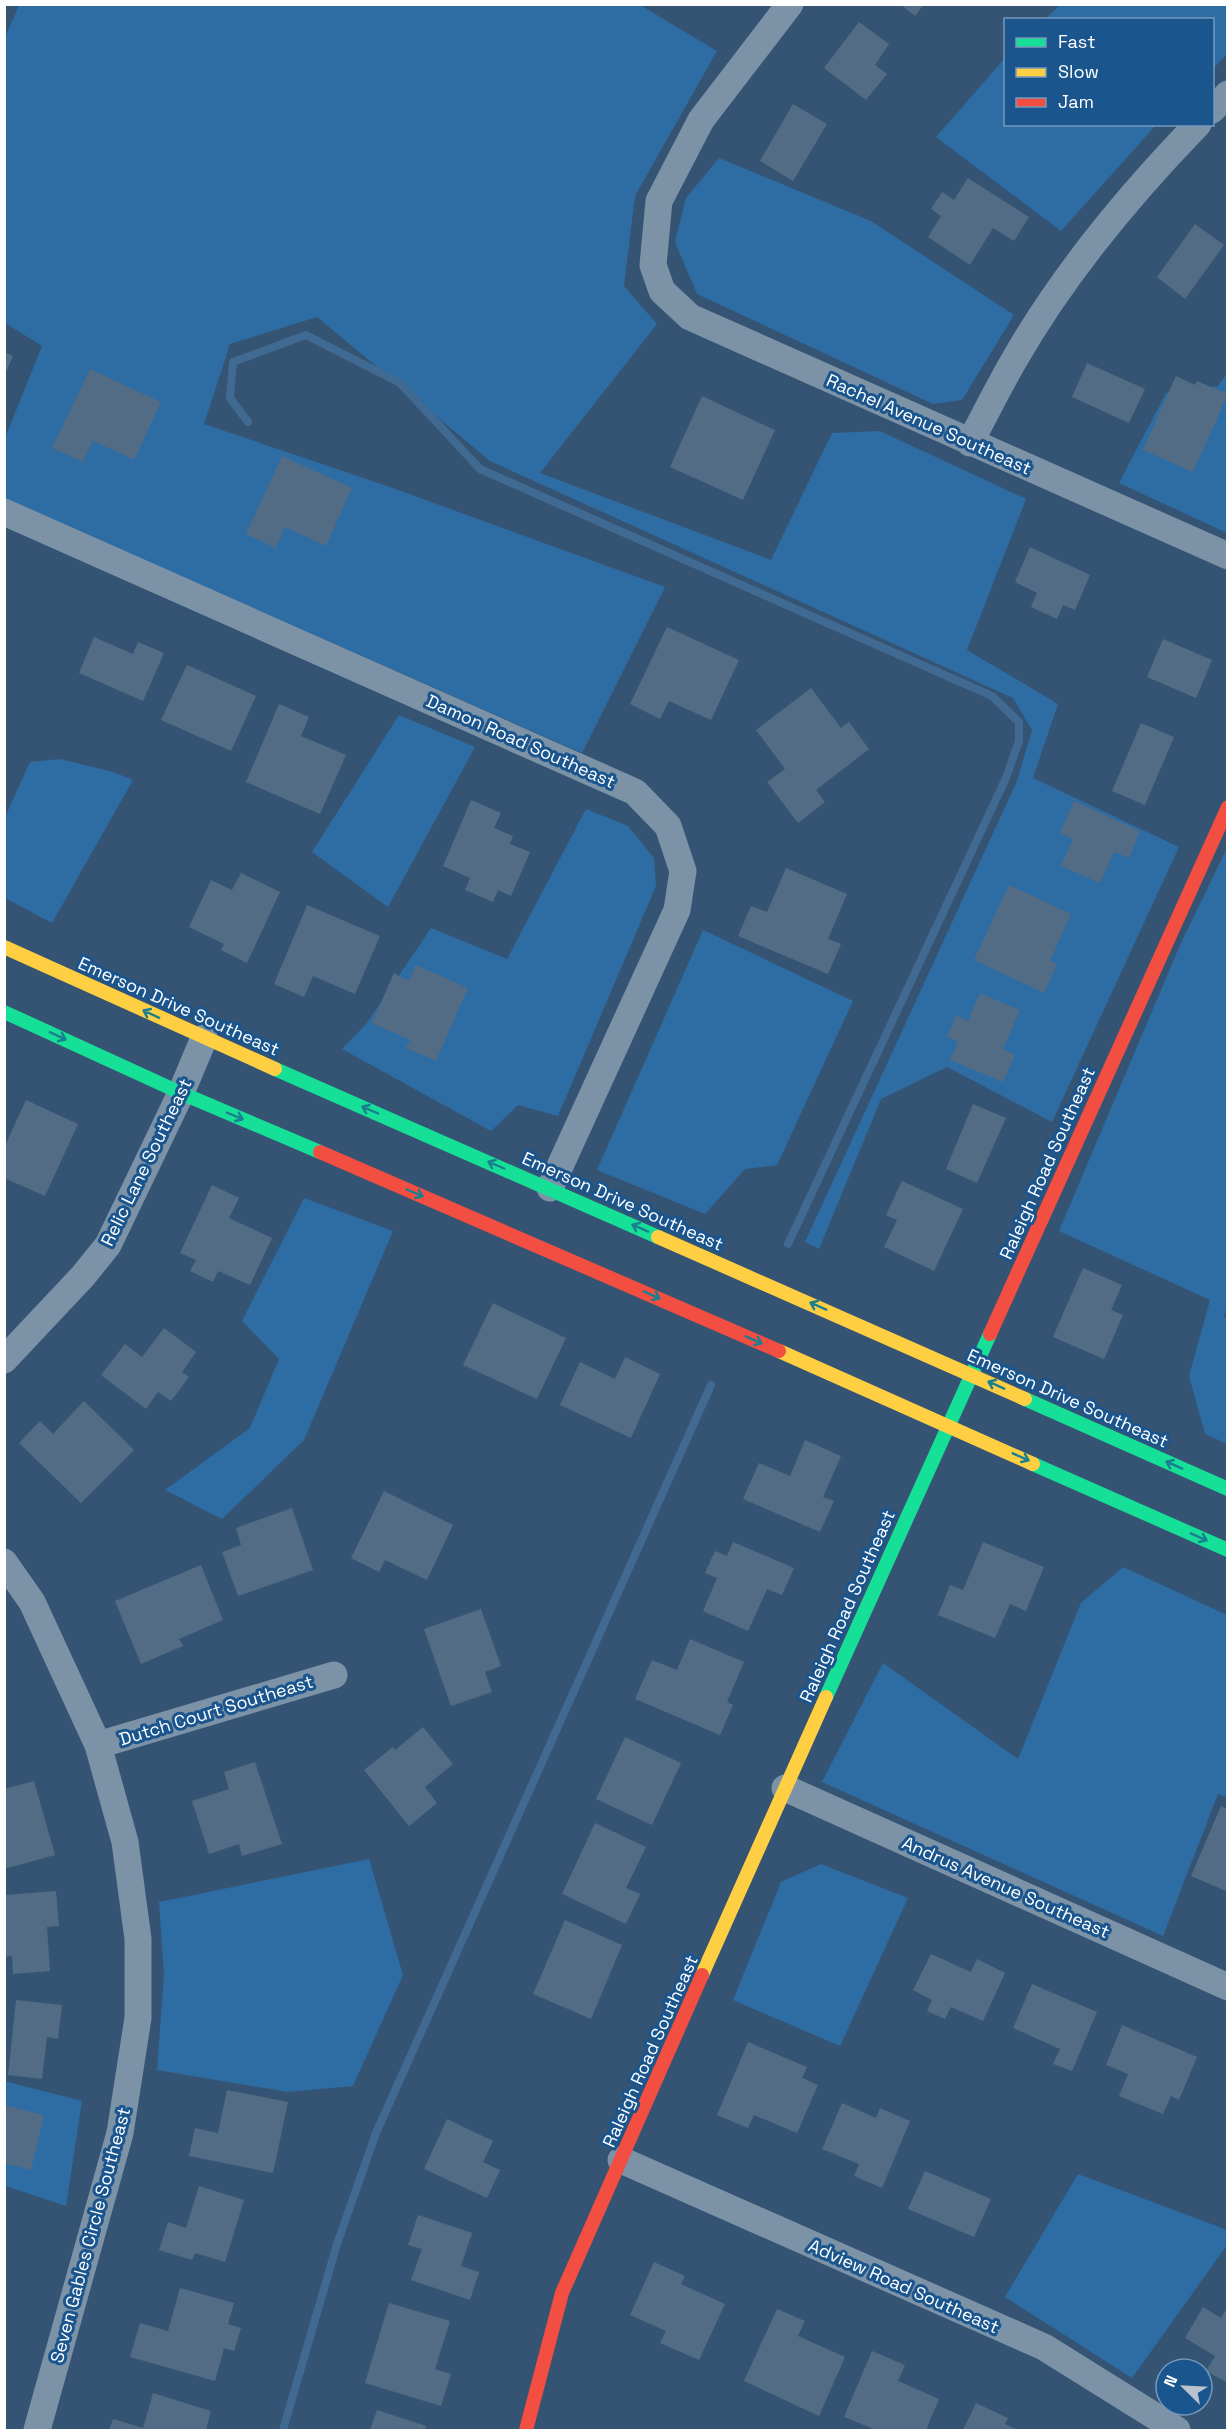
<svg xmlns="http://www.w3.org/2000/svg" width="1232" height="2435" font-family="'Space Grotesk',sans-serif">
  <style>
    .green { fill: #2e6ca4 }
    .lines { fill: none; stroke-linecap: round; stroke-linejoin: round }
    .stream { stroke: #406a91; stroke-width: 8 }
    .building { fill: #536c85 }
    .street { stroke: #7c92a7; stroke-width: 27 }
    .fast { stroke: #16e098; stroke-width: 14 }
    .slow { stroke: #ffcf43; stroke-width: 14 }
    .jam { stroke: #f24e42; stroke-width: 14 }
    .oneway { stroke: #197f91 }
    .labels { text-anchor: middle; dominant-baseline: central; stroke-width: 6; stroke-linejoin: round; paint-order: stroke }
    .street-label { font-size: 18px; fill: #fff; stroke: #1a558e }
  </style>
  <rect width="100%" height="100%" fill="#355473"/>
  <g class="green">
    <path d="M19 5H640L717 51 635 196 624 286 657 324 540 473 771 560 832 433 880 431 1026 499 967 650 1058 704 1033 778 1179 847 1052 1122 947 1067 881 1099 819 1249 805 1242 1017 781 1032 730 1013 698 490 461 317 317 230 344 204 424 390 487 665 587 582 753 5 499V438L42 346 5 323 4 40Z"/>
    <path d="M1060 5H1227V54L1213 69 1212 20 1045 19Z"/>
    <path d="M1005 58 1006 124 1156 125 1061 231 936 137Z"/>
    <path d="M719 158 871 221 1014 315 962 400 933 404 697 294 675 242 686 198Z"/>
    <path d="M1227 374V533L1119 483 1166 393 1218 386Z"/>
    <path d="M399 715 475 747 388 907 312 852Z"/>
    <path d="M60 759 113 772 133 780 52 923 5 898V817L30 762Z"/>
    <path d="M586 809 628 826 654 858 656 886 558 1116 518 1105 491 1131 342 1049 367 1023 431 928 507 959Z"/>
    <path d="M1227 848 1228 1301 1224 1317 1228 1319 1227 1444 1205 1434 1189 1376 1210 1300 1059 1231 1180 945Z"/>
    <path d="M703 930 853 1001 777 1165 745 1169 705 1214 597 1170Z"/>
    <path d="M304 1198 393 1231 304 1440 222 1519 165 1490 250 1428 279 1359 242 1321Z"/>
    <path d="M1123 1567 1227 1615V1797L1218 1794 1163 1936 822 1782 883 1663 1018 1759 1081 1603Z"/>
    <path d="M369 1859 403 1975 353 2086 288 2092 157 2070 164 1974 159 1902Z"/>
    <path d="M821 1864 908 1898 840 2046 733 2000 781 1882Z"/>
    <path d="M4 2081 82 2101 66 2206 5 2186Z"/>
    <path d="M1078 2174 1227 2230V2245L1132 2378 1005 2297Z"/>
  </g>
  <g class="lines">
    <g class="stream">
      <path d="M248 422 230 398 233 362 306 335 400 383 480 469 992 696 1019 722V741L1006 778 788 1244"/>
      <path d="M283 2430 337 2244 376 2133 711 1385"/>
    </g>
  </g>
  <g class="building">
    <path d="M900 4H924L915 16Z"/>
    <path d="M859 22 889 44 875 65 887 74 866 100 824 68Z"/>
    <path d="M793 104 827 124 793 181 760 161Z"/>
    <path d="M968 178 1029 217 1014 241 993 228 970 265 928 237 941 216 931 209 942 192 954 200Z"/>
    <path d="M1195 224 1224 245 1185 299 1157 277Z"/>
    <path d="M4 352 13 356 4 377Z"/>
    <path d="M1087 363 1145 389 1129 423 1072 397Z"/>
    <path d="M90 369 161 402 134 460 93 441 83 462 52 448Z"/>
    <path d="M1176 376 1195 385 1197 381 1228 394 1193 472 1143 450Z"/>
    <path d="M702 396 775 430 743 500 670 467Z"/>
    <path d="M282 456 352 488 326 546 285 527 276 548 246 534Z"/>
    <path d="M1030 547 1090 575 1075 610 1063 605 1057 619 1031 607 1037 593 1015 582Z"/>
    <path d="M667 627 739 660 711 720 669 701 660 719 630 704Z"/>
    <path d="M94 637 133 654 138 642 164 653 143 701 79 673Z"/>
    <path d="M1163 639 1212 660 1196 698 1147 677Z"/>
    <path d="M187 665 256 696 231 751 161 720Z"/>
    <path d="M811 688 841 728 849 722 869 749 816 790 825 802 798 823 767 782 785 769 756 730Z"/>
    <path d="M279 704 309 717 301 736 346 755 320 814 246 782Z"/>
    <path d="M1141 723 1174 737 1145 805 1112 791Z"/>
    <path d="M471 800 501 813 494 828 513 836 510 844 530 852 511 896 498 890 493 902 465 890 470 878 443 866Z"/>
    <path d="M1074 801 1140 831 1129 858 1114 852 1100 883 1061 866 1073 839 1060 833Z"/>
    <path d="M786 868 847 894 828 939 841 944 828 974 738 936 751 906 767 912Z"/>
    <path d="M241 873 280 892 247 963 221 950 224 944 189 927 211 880 232 890Z"/>
    <path d="M1009 885 1071 914 1050 961 1057 964 1044 993 974 960Z"/>
    <path d="M307 905 380 936 355 994 313 976 304 997 274 984Z"/>
    <path d="M416 965 468 988 436 1061 406 1048 410 1040 372 1023 394 973 409 981Z"/>
    <path d="M980 993 1020 1010 1003 1049 1015 1055 1003 1082 950 1060 958 1042 947 1037 956 1015 968 1021Z"/>
    <path d="M26 1100 78 1124 45 1196 4 1178V1148Z"/>
    <path d="M973 1104 1006 1118 977 1183 946 1169Z"/>
    <path d="M902 1181 963 1209 934 1271 884 1247 897 1220 886 1215Z"/>
    <path d="M212 1185 239 1198 229 1218 272 1238 250 1285 218 1271 213 1282 190 1271 196 1260 180 1253Z"/>
    <path d="M1083 1268 1122 1285 1111 1310 1123 1315 1104 1359 1053 1337Z"/>
    <path d="M493 1303 566 1338 537 1399 463 1365Z"/>
    <path d="M164 1328 196 1352 182 1372 189 1377 171 1401 158 1392 146 1409 101 1375 125 1344 142 1357Z"/>
    <path d="M625 1357 660 1374 631 1438 560 1405 580 1362 615 1379Z"/>
    <path d="M84 1401 134 1450 81 1503 19 1443 40 1421 53 1434Z"/>
    <path d="M805 1440 841 1456 823 1497 834 1501 820 1532 743 1499 759 1463 790 1476Z"/>
    <path d="M384 1491 453 1525 427 1580 385 1560 379 1572 351 1558Z"/>
    <path d="M292 1508 313 1570 238 1596 222 1552 241 1545 236 1528Z"/>
    <path d="M733 1542 794 1568 782 1595 767 1589 748 1631 703 1611 717 1578 705 1573 715 1551 727 1556Z"/>
    <path d="M983 1542 1044 1567 1026 1611 1010 1604 995 1638 938 1615 950 1585 963 1590Z"/>
    <path d="M201 1565 223 1620 179 1639 183 1646 141 1664 115 1601Z"/>
    <path d="M481 1609 501 1666 485 1672 492 1692 451 1706 424 1629Z"/>
    <path d="M690 1639 744 1662 727 1702 733 1705 720 1735 635 1699 652 1660 677 1670Z"/>
    <path d="M423 1727 453 1764 425 1787 437 1803 409 1826 364 1770 393 1747 395 1750Z"/>
    <path d="M625 1737 681 1763 652 1825 596 1799Z"/>
    <path d="M255 1762 282 1844 242 1856 239 1844 209 1854 192 1801 229 1789 224 1772Z"/>
    <path d="M34 1781 55 1855 4 1869V1789Z"/>
    <path d="M1221 1806 1228 1809V1892L1191 1876Z"/>
    <path d="M595 1823 646 1847 626 1888 640 1894 626 1924 562 1894Z"/>
    <path d="M56 1891 59 1926 47 1927 50 1971 13 1974 12 1956 4 1957V1895Z"/>
    <path d="M565 1920 622 1945 591 2019 533 1994Z"/>
    <path d="M931 1954 971 1972 977 1959 1005 1973 983 2021 951 2007 945 2019 927 2011 932 2000 913 1990Z"/>
    <path d="M1032 1984 1097 2012 1072 2071 1053 2064 1060 2049 1013 2028Z"/>
    <path d="M16 2000 62 2005 58 2039 47 2037 42 2079 8 2075Z"/>
    <path d="M1122 2025 1197 2057 1179 2100 1171 2096 1163 2114 1119 2096 1128 2074 1106 2065Z"/>
    <path d="M748 2042 807 2067 802 2078 818 2085 797 2133 754 2115 748 2128 717 2115Z"/>
    <path d="M227 2090 288 2102 273 2173 189 2156 195 2128 218 2133Z"/>
    <path d="M842 2103 876 2118 880 2108 910 2121 882 2188 854 2176 859 2164 822 2149Z"/>
    <path d="M4 2105 44 2115 31 2170 4 2163Z"/>
    <path d="M447 2119 493 2141 483 2162 500 2170 487 2198 424 2169Z"/>
    <path d="M925 2171 991 2199 974 2237 908 2209Z"/>
    <path d="M199 2186 244 2200 225 2262 195 2253 192 2260 159 2250 168 2222 186 2228Z"/>
    <path d="M418 2215 472 2233 461 2266 479 2272 470 2300 411 2280 422 2249 408 2245Z"/>
    <path d="M654 2262 685 2276 681 2284 725 2304 699 2360 660 2343 666 2331 630 2315Z"/>
    <path d="M180 2288 234 2303 228 2324 241 2328 234 2351 224 2348 215 2381 130 2357 140 2323 168 2331Z"/>
    <path d="M389 2303 450 2321 435 2369 451 2374 441 2406 365 2383Z"/>
    <path d="M1228 2306V2383L1206 2371 1215 2356 1185 2338 1203 2307 1221 2318Z"/>
    <path d="M777 2309 805 2321 798 2336 845 2357 819 2416 744 2381Z"/>
    <path d="M872 2351 905 2365 898 2381 939 2399 926 2430H876L844 2417Z"/>
    <path d="M153 2393 211 2411 206 2430H109L113 2419 143 2428Z"/>
    <path d="M976 2403 1008 2418 1005 2424 1018 2430H963Z"/>
    <path d="M377 2410 426 2426 425 2430H370Z"/>
  </g>
  <g class="lines">
    <g class="street">
      <path d="M790 4 701 120 659 201 653 265 662 291 690 317 1228 556"/>
      <path d="M1212 110 1228 94"/>
      <path d="M970 443C984 416 998 388 1013 362 1062 276 1129 195 1198 124"/>
      <path d="M4 512 635 792 668 826 683 871 677 910 550 1188"/>
      <path d="M4 1360 83 1276 108 1245 181 1093 204 1038"/>
      <path d="M4 1562 32 1602 98 1745 125 1842 138 1939V2018L120 2133 37 2430"/>
      <path d="M98 1745 334 1675"/>
      <path d="M785 1788 1228 1987"/>
      <path d="M621 2160 1044 2347 1177 2430"/>
    </g>
    <g class="fast">
      <path d="M4 1012 181 1093 320 1152"/>
      <path d="M275 1069 658 1237"/>
      <path d="M1025 1399 1228 1489"/>
      <path d="M1033 1464 1228 1550"/>
      <path d="M826 1697 990 1334"/>
    </g>
    <g class="slow">
      <path d="M4 947 275 1069"/>
      <path d="M658 1237 1025 1399"/>
      <path d="M779 1351 1033 1464"/>
      <path d="M702 1975 826 1697"/>
    </g>
    <g class="jam">
      <path d="M320 1152 779 1351"/>
      <path d="M990 1334 1228 807"/>
      <path d="M526 2430 562 2293 702 1975"/>
    </g>
  </g>
  <defs><path id="oneway-shaft" d="M-6 0H5M1.5-3L5.5 0L1.5 3" fill="none" stroke-width="1.6" stroke-linecap="round" stroke-linejoin="round" transform="scale(1.5)"/></defs>
  <g class="oneway">
    <use href="#oneway-shaft" transform="translate(151 1014) rotate(-155)"/>
    <use href="#oneway-shaft" transform="translate(58 1036) rotate(25)"/>
    <use href="#oneway-shaft" transform="translate(370 1110) rotate(-157)"/>
    <use href="#oneway-shaft" transform="translate(235 1116) rotate(23)"/>
    <use href="#oneway-shaft" transform="translate(496 1165) rotate(-157)"/>
    <use href="#oneway-shaft" transform="translate(415 1193) rotate(23)"/>
    <use href="#oneway-shaft" transform="translate(640 1228) rotate(-156)"/>
    <use href="#oneway-shaft" transform="translate(652 1295) rotate(24)"/>
    <use href="#oneway-shaft" transform="translate(818 1306) rotate(-156)"/>
    <use href="#oneway-shaft" transform="translate(754 1340) rotate(24)"/>
    <use href="#oneway-shaft" transform="translate(996 1385) rotate(-156)"/>
    <use href="#oneway-shaft" transform="translate(1021 1457) rotate(24)"/>
    <use href="#oneway-shaft" transform="translate(1174 1465) rotate(-156)"/>
    <use href="#oneway-shaft" transform="translate(1199 1537) rotate(24)"/>
  </g>
  <g class="labels">
    <g class="street-label">
      <text transform="translate(929 424) rotate(24)">Rachel Avenue Southeast</text>
      <text transform="translate(521 741) rotate(24)">Damon Road Southeast</text>
      <text transform="translate(179 1006) rotate(24)">Emerson Drive Southeast</text>
      <text transform="translate(146 1162) rotate(-64)">Relic Lane Southeast</text>
      <text transform="translate(1047 1163) rotate(-66)">Raleigh Road Southeast</text>
      <text transform="translate(623 1201) rotate(24)">Emerson Drive Southeast</text>
      <text transform="translate(1068 1398) rotate(24)">Emerson Drive Southeast</text>
      <text transform="translate(847 1606) rotate(-66)">Raleigh Road Southeast</text>
      <text transform="translate(216 1710) rotate(-17)">Dutch Court Southeast</text>
      <text transform="translate(1006 1887) rotate(24)">Andrus Avenue Southeast</text>
      <text transform="translate(650 2051) rotate(-66)">Raleigh Road Southeast</text>
      <text transform="translate(90 2235) rotate(-75)">Seven Gables Circle Southeast</text>
      <text transform="translate(904 2286) rotate(24)">Adview Road Southeast</text>
    </g>
  </g>
  <rect width="1232" height="2435" fill="none" stroke="#ffffff" stroke-width="12"/>
  <rect x="1004" y="18" width="210" height="108" fill="#1a558e" stroke="#7699bb" stroke-width="1.5"/>
  <rect x="1016" y="38" width="30" height="9" fill="#16e098" stroke="#7699bb" stroke-width="1.5"/>
  <text x="1058" y="48" font-size="18" fill="#ffffff">Fast</text>
  <rect x="1016" y="68" width="30" height="9" fill="#ffcf43" stroke="#7699bb" stroke-width="1.5"/>
  <text x="1058" y="78" font-size="18" fill="#ffffff">Slow</text>
  <rect x="1016" y="98" width="30" height="9" fill="#f24e42" stroke="#7699bb" stroke-width="1.5"/>
  <text x="1058" y="108" font-size="18" fill="#ffffff">Jam</text>
  <g transform="translate(1184 2387) rotate(294)"><circle r="28" fill="#1a558e" stroke="#7699bb" stroke-width="1.5"/>
  <path d="M0-4.5L10 22L0 15L-10 22Z" fill="#b8c3ce"/>
  <text y="-9" font-size="16" font-weight="bold" text-anchor="middle" fill="#ffffff">N</text>
  </g>
</svg>
